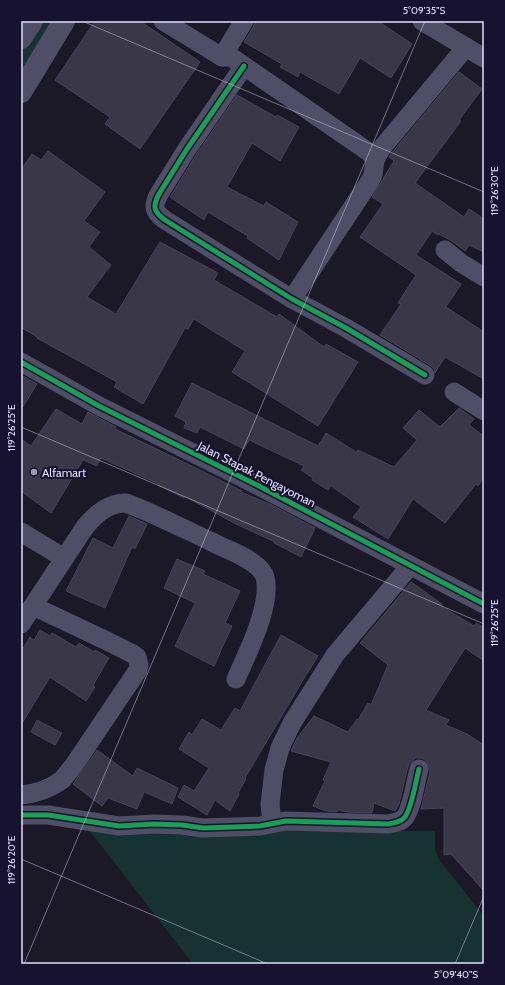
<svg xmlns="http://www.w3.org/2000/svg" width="505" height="985" font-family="Cabin,sans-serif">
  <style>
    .green { fill: #163233 }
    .building { fill: #3a3748; stroke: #474359 }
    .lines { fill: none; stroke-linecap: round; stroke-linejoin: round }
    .minor { stroke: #4f4e66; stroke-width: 19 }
    .tertiary { stroke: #4f4e66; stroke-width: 22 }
    .cycleway-casing { stroke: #17122d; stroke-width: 8 }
    .cycleway { stroke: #1a9f57; stroke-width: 5 }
    .ticks { fill: none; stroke: #e2defe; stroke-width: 1; stroke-opacity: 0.45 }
    .poi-dot { fill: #9c99b3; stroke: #17122d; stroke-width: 1.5 }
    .labels { text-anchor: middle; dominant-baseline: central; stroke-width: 4; stroke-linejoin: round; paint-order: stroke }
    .poi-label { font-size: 12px; fill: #e2defe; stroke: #17122d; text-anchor: start }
    .street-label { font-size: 12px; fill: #e2defe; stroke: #17122d }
    .neatline { fill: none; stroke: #e2defe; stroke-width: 1.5 }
    .ticks-label { font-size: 10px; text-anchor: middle; fill: #e2defe }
  </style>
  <rect width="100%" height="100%" fill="#1b1827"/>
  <g class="green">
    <path d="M40 21H58L21 78V52Z"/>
    <path d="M89 830 435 831V850L440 861 484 916V964H193Z"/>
  </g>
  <g class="building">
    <path d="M95 21H140L200 62 140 149 105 124 110 117 55 80Z"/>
    <path d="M255 21H378L412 44 391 78 360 58 339 94 300 72 298 77 280 67 282 64 244 42 253 27Z"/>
    <path d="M459 72 482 89 459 120 461 121 415 183 464 217 469 209 484 219V252L469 245 465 251 452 241 439 234 438 235 432 231 416 255 461 284 446 307 484 332V379L445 357 435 373 434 369 431 366 380 335 401 304 398 303 416 275 360 237 383 204 372 197 394 161 389 157 390 155Z"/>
    <path d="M237 95 276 117 277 115 299 127 280 161 252 143 227 187 264 206 266 202 298 222 279 260 247 238 248 236 208 212 204 220 170 197 196 155Z"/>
    <path d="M48 151 105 192 84 221 100 232 89 247 111 265 87 297 116 314 160 242 218 273 214 280 277 317 279 314 324 347 326 344 358 362 318 426 232 372 245 351 194 319 188 329 185 328 143 404 114 387 117 382 37 338V337L21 327V170L32 154 41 160Z"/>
    <path d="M21 375 37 384 21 410Z"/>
    <path d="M192 383 318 446 326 433 356 452 358 450 394 467 417 440 403 428 419 410 440 427 459 408 474 419 469 425 484 436V477L478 486 476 484 445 523 413 499 388 539 353 517 361 507 331 486 328 490 312 480 313 478 301 470 304 466 249 440 244 449 200 427 197 433 184 428 186 422 175 416Z"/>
    <path d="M56 409 82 424 88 412 116 427 115 429 196 468 242 491 241 492 272 505 315 528 301 557 274 543 275 542 236 524 184 496V498L158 485 159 484 101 458 97 466 83 460 51 513 21 491V439L31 446Z"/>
    <path d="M129 516 147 524 135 549 132 547 105 608 66 591 93 538 113 548Z"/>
    <path d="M177 559 205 571 203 574 240 591 225 623 232 626 214 666 175 646 195 603 164 588Z"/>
    <path d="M411 582 442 604 441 606 474 626 476 623 484 628V661L465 648 426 710 449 720 446 725 467 734 484 745V792L482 794 484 804V891L451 854 444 855V808L421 809 430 772 429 766 426 761 422 758H416L411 762 408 766 399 804 395 811 374 803 372 813 347 812 338 810 337 812 326 811 313 806 325 781 323 780 331 762 291 751 297 738 314 716 348 732 357 719 358 720 368 703 371 705 388 665 360 643Z"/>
    <path d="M40 630 50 636 52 633 76 647 79 643 94 652 95 650 109 658 93 685 95 687 86 701 50 677 21 725V652L30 637 34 640Z"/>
    <path d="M281 635 318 656 303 680 245 778 246 779 238 793 239 794 230 811 215 800 207 815 178 797 184 785 194 791 209 768 179 749 189 732 192 735 202 719 221 730 235 708 240 711Z"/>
    <path d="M37 720 62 733 55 745 31 732Z"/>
    <path d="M97 750 133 776 137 768 178 788 172 804 144 792 137 809 108 798 102 806 73 784Z"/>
  </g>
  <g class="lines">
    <g class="minor">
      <path d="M163 21 222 57H231L376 157"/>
      <path d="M422 21 484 58"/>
      <path d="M222 57 244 21"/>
      <path d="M244 66 187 149 159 194C152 207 154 212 165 220L292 299 346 328 425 375"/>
      <path d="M445 250 461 263 484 277"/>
      <path d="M292 299 370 181 373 175 375 160 381 149 466 47"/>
      <path d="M21 362 99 406 255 484 484 604"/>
      <path d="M454 392 484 411"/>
      <path d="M21 532 64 558"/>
      <path d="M21 624 85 527C96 514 108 503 126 503 155 514 182 528 210 541 225 549 245 555 258 567 261 570 264 574 265 577 272 605 247 654 236 679"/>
      <path d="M21 795C36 794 49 789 62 780L74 765 138 670 139 665 137 657 133 654 107 641 33 606"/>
      <path d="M21 815H48L119 826 154 824 182 825 203 828 233 827 260 826 286 821 388 824C394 823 401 822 405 817 412 808 416 780 419 769"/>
      <path d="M272 823 270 804 274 770 280 748 292 723 335 655 410 566"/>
    </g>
    <g class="tertiary">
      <path d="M21 38 32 21"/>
      <path d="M21 92 64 21"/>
    </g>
    <defs>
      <g id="cycleway">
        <path d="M244 66 187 149 159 194C152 207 154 212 165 220L292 299 346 328 425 375"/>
        <path d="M21 362 99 406 255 484 484 604"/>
        <path d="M21 815H48L119 826 154 824 182 825 203 828 233 827 260 826 286 821 388 824C394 823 401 822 405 817 412 808 416 780 419 769"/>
      </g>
    </defs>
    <use href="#cycleway" class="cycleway-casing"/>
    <use href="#cycleway" class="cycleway"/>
  </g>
  <path class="ticks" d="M82 21 484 192M21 427 484 624M21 859 268 964M24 964 425 21M455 964 484 896"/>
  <circle class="poi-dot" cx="34" cy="472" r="4"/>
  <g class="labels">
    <g class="poi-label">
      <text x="42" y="472">Alfamart</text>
    </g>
    <g class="street-label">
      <text transform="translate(257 474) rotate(27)">Jalan Stapak Pengayoman</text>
    </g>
  </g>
  <rect width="505" height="985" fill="none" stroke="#17122d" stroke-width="44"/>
  <rect x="22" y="22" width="461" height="941" class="neatline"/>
  <g class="ticks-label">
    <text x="424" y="14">5°09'35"S</text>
    <text transform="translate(494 191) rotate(-90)" y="4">119°26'30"E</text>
    <text transform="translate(11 428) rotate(-90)" y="4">119°26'25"E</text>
    <text transform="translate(494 623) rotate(-90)" y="4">119°26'25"E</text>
    <text transform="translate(11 860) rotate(-90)" y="4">119°26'20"E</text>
    <text x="456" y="978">5°09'40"S</text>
  </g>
</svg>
